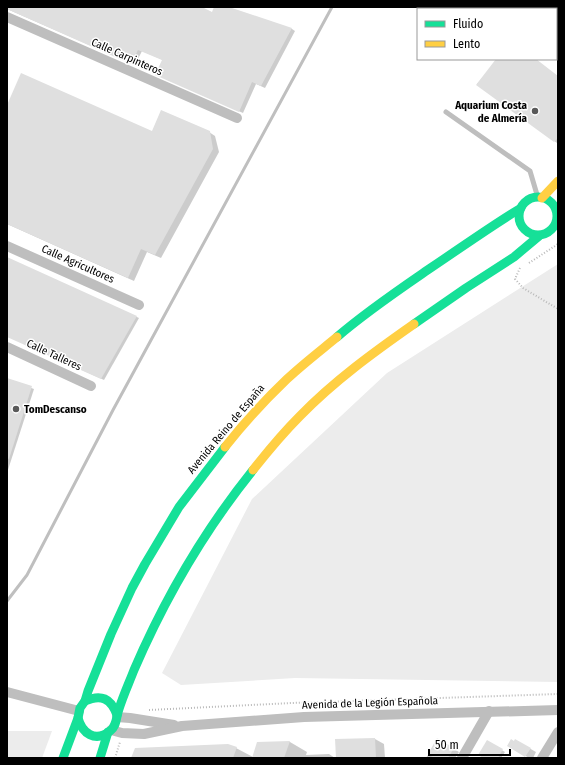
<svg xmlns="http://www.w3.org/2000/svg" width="565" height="765" font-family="'Fira Sans Condensed',sans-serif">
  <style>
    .green { fill: #ececec }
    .shadow { fill: #0003 }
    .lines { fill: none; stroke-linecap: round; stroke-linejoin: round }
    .stream { stroke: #bfbfbf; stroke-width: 3 }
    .building { fill: #dfdfdf }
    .path { stroke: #b9b9b9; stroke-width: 2; stroke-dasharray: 1 2; stroke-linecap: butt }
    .lane { stroke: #bebebe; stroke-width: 5 }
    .street { stroke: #bebebe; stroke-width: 10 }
    .fast { stroke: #16e098; stroke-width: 9 }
    .slow { stroke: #ffcf43; stroke-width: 9 }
    .poi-dot { fill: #595959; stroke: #fff; stroke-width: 1.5 }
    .labels { text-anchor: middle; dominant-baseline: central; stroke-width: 3; stroke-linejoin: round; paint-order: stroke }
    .street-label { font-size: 11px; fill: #000; stroke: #fff }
    .poi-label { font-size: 11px; font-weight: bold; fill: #000; stroke: #fff; text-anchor: end }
  </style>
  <rect width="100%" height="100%" fill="#fff"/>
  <g class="green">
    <path d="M558 264V682L295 678 181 685 162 673 252 499 387 373Z"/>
    <path d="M7 731H52L42 758H7Z"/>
  </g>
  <g class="shadow">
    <path d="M7 7H200L213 13 215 7H226L292 29 295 31 265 88 256 84 243 113 160 76 163 60 142 51 135 65 7 9Z"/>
    <path d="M498 59H535L558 77 557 143 477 84Z"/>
    <path d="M7 107 153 132H209L215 136 219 152 161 258 147 252 134 281 7 224Z"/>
    <path d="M7 258 139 318 104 380 7 336Z"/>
    <path d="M7 379 34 389 7 473Z"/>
    <path d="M375 739 384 744 385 758H337L336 740Z"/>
    <path d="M438 739 459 752 455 758H426Z"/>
    <path d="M515 740 536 752 533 758H529L508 745 514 742Z"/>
    <path d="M487 741 505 752 501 758H485Z"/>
    <path d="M290 742 307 752 306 755 329 754 335 758H132L236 748 253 757 258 743Z"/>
  </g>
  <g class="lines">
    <path class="stream" d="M7 601 27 575 113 410 332 7"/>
  </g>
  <g class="building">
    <path d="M7 7H202L212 12 214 7H229L292 28 261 86 252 82 239 112 155 75 162 60 138 50 131 64 7 9Z"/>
    <path d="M496 59H536L558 76V138L554 142 476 85Z"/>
    <path d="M21 73 152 131 161 110 210 131 213 149 155 255 141 249 128 278 7 224V105Z"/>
    <path d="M7 257 137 316 101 379 7 337Z"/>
    <path d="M7 378 32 386 9 459 7 458Z"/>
    <path d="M375 738 376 758H336L335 739Z"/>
    <path d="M437 738 454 748 448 758H434L428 754Z"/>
    <path d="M511 739 514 741 515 739 531 748 525 757 507 746Z"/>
    <path d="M487 740 503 749 498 758H483L478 755Z"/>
    <path d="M290 741 284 758H252L257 742Z"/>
    <path d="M228 744 237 747 233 758H131L135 748Z"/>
  </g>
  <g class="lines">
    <g class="path">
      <path d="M510 7 512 9"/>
      <path d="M533 7 534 9"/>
      <path d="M556 37 558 39"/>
      <path d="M529 263 558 244"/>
      <path d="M520 268 515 279 523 288 558 309"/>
      <path d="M149 710 292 703 558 694"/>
      <path d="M115 758 120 742"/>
    </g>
    <path class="lane" d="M446 112 530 171 538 198"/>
    <g class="street">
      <path d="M7 17 237 118"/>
      <path d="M7 246 139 305"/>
      <path d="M7 347 91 386"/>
      <path d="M7 692 79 711"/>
      <path d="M117 717 130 718 174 725"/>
      <path d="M111 730 122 733 144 734 182 726 304 717 558 710"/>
      <path d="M462 758 489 711"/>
      <path d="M542 758 558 732"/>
    </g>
    <g class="fast">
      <circle cx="538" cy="216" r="19"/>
      <path d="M414 324 466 288 514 257 539 236"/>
      <path d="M337 337C367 311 400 289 432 267 462 247 491 226 521 208"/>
      <path d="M85 701C101 694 111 698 117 715"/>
      <path d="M78 718C82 733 95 743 110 731 117 726 116 717 119 709 123 696 129 683 134 670 165 598 204 531 253 470"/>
      <path d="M63 758 78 718 80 708 85 701 88 691 111 634 132 588 145 564 179 507 225 447"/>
      <path d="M100 758 108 732"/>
    </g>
    <g class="slow">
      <path d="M542 198 558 181"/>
      <path d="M225 447C244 423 265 400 287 379 303 364 320 351 337 337"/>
      <path d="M253 470C268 451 283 433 300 416 334 381 374 352 414 324"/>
    </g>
  </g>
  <g class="poi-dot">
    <circle cx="535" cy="111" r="4"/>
    <circle cx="16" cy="409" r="4"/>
  </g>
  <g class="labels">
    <g class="street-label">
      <text transform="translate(127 57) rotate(24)">Calle Carpinteros</text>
      <text transform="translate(78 264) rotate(24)">Calle Agricultores</text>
      <text transform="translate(54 355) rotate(25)">Calle Talleres</text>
      <text transform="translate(226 429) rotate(-50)">Avenida Reino de España</text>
      <text transform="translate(370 703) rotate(-2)">Avenida de la Legión Española</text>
    </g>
    <g class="poi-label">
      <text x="527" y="105">Aquarium Costa<tspan x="527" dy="13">de Almería</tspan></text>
      <text x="24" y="409" text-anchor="start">TomDescanso</text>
    </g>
  </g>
  <rect width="565" height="765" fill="none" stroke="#000000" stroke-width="16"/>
  <rect x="417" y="8" width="140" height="52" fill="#ffffff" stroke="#999999"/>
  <rect x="425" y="21" width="20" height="6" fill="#16e098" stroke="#999999"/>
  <text x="453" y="28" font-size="12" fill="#000000">Fluido</text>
  <rect x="425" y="41" width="20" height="6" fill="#ffcf43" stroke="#999999"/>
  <text x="453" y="48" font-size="12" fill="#000000">Lento</text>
  <path d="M429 749v6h81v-6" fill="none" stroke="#000000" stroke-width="2"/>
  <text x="435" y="749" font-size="12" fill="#000000" stroke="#ffffff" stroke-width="3" paint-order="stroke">50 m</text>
</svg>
